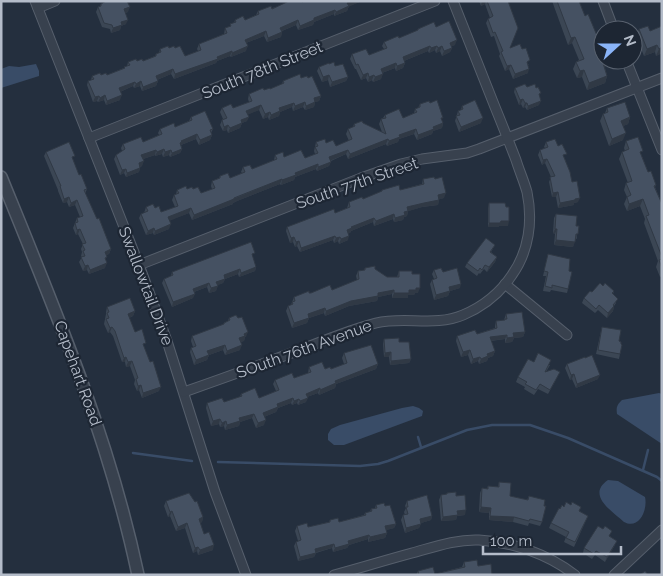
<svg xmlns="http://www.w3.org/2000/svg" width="663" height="576" font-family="Raleway,sans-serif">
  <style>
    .water { fill: #394c67 }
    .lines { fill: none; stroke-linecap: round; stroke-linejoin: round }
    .stream { stroke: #394c67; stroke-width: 2.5 }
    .minor-casing { stroke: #565f6c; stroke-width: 11 }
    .tertiary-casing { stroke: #565f6c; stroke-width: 14 }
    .minor { stroke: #38414e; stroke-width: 9 }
    .tertiary { stroke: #38414e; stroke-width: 11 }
    .wall { fill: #3b4654 }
    .shaded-wall { fill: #303945 }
    .building { fill: #455162; stroke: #303945 }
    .labels { text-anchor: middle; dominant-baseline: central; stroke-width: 4.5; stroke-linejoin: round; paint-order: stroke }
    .street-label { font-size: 16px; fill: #b4bcc9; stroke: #1d2633 }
  </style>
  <rect width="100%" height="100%" fill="#242f3e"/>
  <g class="water">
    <path d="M36 64 39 71V76L1 88V69L9 66 19 67Z"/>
    <path d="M659 393 662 394V444L617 414C616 407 617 405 622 400Z"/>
    <path d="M413 406 419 408 423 411 422 416 344 445H334L328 440V434L331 429 340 425 402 408Z"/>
    <path d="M608 480 618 481 645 497C648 510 639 530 624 522 612 511 586 495 608 480Z"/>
  </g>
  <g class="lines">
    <g class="stream">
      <path d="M418 437 421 447"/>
      <path d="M133 453 192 461"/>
      <path d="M218 462 360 466 378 464 388 461 467 430 492 425H530L568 438 657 477 662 481"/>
      <path d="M643 470 648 450"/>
    </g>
    <defs>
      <g id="minor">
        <path d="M35 1 139 265 167 341 215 492 246 575"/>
        <path d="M603 1 614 30"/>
        <path d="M38 8 55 1"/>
        <path d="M626 60 662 150"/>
        <path d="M89 138 435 1"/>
        <path d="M139 265 361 178 401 164 422 159 467 153 479 149 662 78"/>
        <path d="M505 284 567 335"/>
        <path d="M184 392C221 379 258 366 294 352 321 342 348 330 376 323 405 316 435 327 463 315 482 307 500 293 512 275 529 251 533 221 527 192 524 181 519 170 516 160 509 142 502 124 495 107 481 72 467 36 453 1"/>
        <path d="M334 575C360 568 386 560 412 553 434 547 456 539 479 540 513 542 548 554 575 575"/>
        <path d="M614 575 662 530"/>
      </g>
      <path id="tertiary" d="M1 177C54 307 109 437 138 575"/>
    </defs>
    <use href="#minor" class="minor-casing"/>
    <use href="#tertiary" class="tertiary-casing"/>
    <use href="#minor" class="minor"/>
    <use href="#tertiary" class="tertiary"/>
  </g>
  <g class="wall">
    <path d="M304 1H362L349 6 347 11 334 16V14L314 22 313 25 298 30 296 25 282 31 281 37 267 42 264 36 246 43V51L231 57 230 56 217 61 216 63 174 79 171 74 157 80 158 81 156 86 142 91 140 86 134 88 133 86 120 92V100L106 105 104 100 98 102 97 101 93 102 87 85 88 81 91 80 92 76 107 75 124 68V67L127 66 128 62 143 61 155 56 156 54 159 53 160 49 175 48 185 56 198 51 197 49 199 44 224 34 225 28 230 27V24L234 23 235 20H245L256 15 258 11Z"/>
    <path d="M479 1H508L510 48 529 65H528V73L513 79 509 69 505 71 499 56 500 54 494 36 491 37 486 23 488 19 490 18 485 4 481 6Z"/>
    <path d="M552 1H579L605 68 607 76 605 83 587 90 582 77 577 78 573 69 576 62 579 60 572 43 568 45Z"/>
    <path d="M101 4 128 12 125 13 126 24 121 26 120 30 111 33 110 29 102 27 96 12 98 7 100 6Z"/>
    <path d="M662 26V53L656 56 655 52 644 56 636 36 639 29 650 31Z"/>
    <path d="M436 27 455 45 451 46 452 48 450 52 442 56 440 51 436 53 435 50 429 53 428 51 404 61 405 63 403 68 396 71 395 68 382 73 381 79 373 82 372 80 368 82 366 78 361 80 356 69H355L350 59 352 54 369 55 384 49 382 46 384 42 399 38 417 31 418 29Z"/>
    <path d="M329 64 335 66 348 77 346 81 330 87 328 80 322 82 317 71 319 67Z"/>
    <path d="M301 78H308L321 96 319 101 315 102 314 107 305 110 303 107 293 111 292 107 280 112 279 116 269 120 268 117 263 119 259 110 248 114 247 121 242 123 240 128 228 133 227 130 223 131 220 125 222 120 223 119 220 112 222 108H233L249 102 248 99 249 94 270 89 282 84 283 81Z"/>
    <path d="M527 87 540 97 539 105 527 110 525 107 523 108 521 104 519 105 514 92 515 88Z"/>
    <path d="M430 103 443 123 442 128 433 131 432 134 417 140 414 134 399 139 398 142 387 146 386 144 348 159 346 154 331 161 329 166 317 171 316 169 295 177 294 180 281 185 280 184 237 201 233 203V204L192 220 189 213 170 220 169 229 154 235 153 233 146 235 139 218 141 214 144 213 146 207 155 208 161 212 175 207 172 200 174 195 176 194 177 190 193 189 201 193 212 189 211 186 212 181 219 178 220 176 230 178 242 173 241 172 243 167 252 169 274 160 275 155 284 157 305 158 315 154 314 151 316 142 326 143 336 146 349 141 346 134 348 129 353 127 354 124 363 123 382 132 379 124 381 119 383 118 385 115 403 118 414 113 415 109 418 108 420 104Z"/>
    <path d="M462 106 481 123 459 132 455 121 458 111 461 110Z"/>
    <path d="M607 108 630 117 628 124 623 126V140L609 146 600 121 603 114 605 113Z"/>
    <path d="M191 117 213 129 211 133 212 135 210 140 199 145 196 139 181 145 182 149 180 153 170 157 169 155 163 157 162 154 155 156V155L143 159 142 166 140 167 139 172 126 177 124 173 120 175 114 159 116 155 122 151 121 148 123 144 143 142 159 135 158 133 160 129 175 127 189 121Z"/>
    <path d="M626 141 641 154 648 172 656 185 655 187 662 204V276L660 277 656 267 658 261 644 223 645 219 640 206 627 211 624 204 627 197 624 190 626 183H628L619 159 622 152 625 151 624 148Z"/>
    <path d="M546 142 558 146 565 159 578 202 574 203V205L558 208 556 197H552L549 182 551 177 545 163 542 165 538 155 540 150 545 148 544 147Z"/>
    <path d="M46 152 73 161 79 175 87 189 85 194 111 249 109 254 106 255 105 268 89 274 87 270 83 271 79 262 82 257 81 256 82 252 81 249 83 244 78 234 76 235 73 228 77 218 80 217 75 205 69 207 67 202 63 203 58 191V190L44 156Z"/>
    <path d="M423 179 444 198 439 199 438 205 422 207 408 211 407 216 404 217 403 220 394 222 393 219 374 226 373 222 351 231 350 233H348V240L339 244 338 241 334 243 333 240 300 252 297 246 295 247 293 242 290 243 286 231 287 227 335 213 347 208 349 202 363 199 381 192 382 190H400L422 184Z"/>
    <path d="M489 203 508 226H499V227H488V208Z"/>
    <path d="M556 214 576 226 577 239 575 238 573 247 554 245 555 234 553 233 554 218Z"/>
    <path d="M495 245 491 252 497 257 495 262 487 272 484 269 480 274 479 273 477 276 465 267 467 263Z"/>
    <path d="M548 254 568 289 567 293 551 290 550 292 543 291 546 276H543Z"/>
    <path d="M256 267 255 271 239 277 238 274 225 279 223 283 217 285 216 291 209 293 207 287 194 292 193 298 172 307 162 283 164 279 171 276 172 272Z"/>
    <path d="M365 268 375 269 387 277H397L399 271 412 274 418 293H415L414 295H408V298H392V294L378 297 377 301 349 306 325 316 324 313 309 318 307 323 292 328 286 311 288 306 291 305 294 297 332 290 357 280 356 276 358 271 364 270Z"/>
    <path d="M434 270 443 272 460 288 450 291 448 296 434 300 430 284 432 280 434 279 432 274Z"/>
    <path d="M603 286 614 291 613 294 616 303 614 306 613 311 607 318 598 310 595 313 582 303 584 298Z"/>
    <path d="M107 307 135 311 133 316 129 318 135 332 144 347 159 391 142 398 139 390 137 391 134 384 135 380 130 366 126 367 125 362H122L113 336 110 332 108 333 104 324 106 314V312Z"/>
    <path d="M506 314 525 332 523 337 514 338 512 342 505 343V339L491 341 495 351 493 356 488 358 487 361 479 364 478 361 471 364 468 355 461 357 456 341 457 336 477 334 495 328V326L496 321 504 320Z"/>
    <path d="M229 318 246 337H245L244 341 240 342V350L225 355 223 350 209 355 207 360 194 365 190 352 191 348 193 347 191 341 192 336 223 325 224 323 228 321Z"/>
    <path d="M602 327 619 341 621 344 620 354 619 359 596 354 601 331Z"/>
    <path d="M384 339 399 342 411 359 409 363 390 365 389 357H384L383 344Z"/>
    <path d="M344 353 378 364 376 369 336 384 335 388 319 395 318 393 307 397 306 402 298 405 297 403 292 405 291 403 278 408 276 412 264 417V425L256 428 252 418 240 422 239 426 225 430 224 426 220 427 219 424 211 426 206 408 207 403 224 402 240 397 241 394 259 398 276 391 273 384 275 380 294 378 308 373 309 367 331 369 344 364 342 358Z"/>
    <path d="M585 358 598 379 576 388 572 379 570 380 565 368 567 364Z"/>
    <path d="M534 362 550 365 546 372 558 376 548 394 538 389 534 395 524 389 525 387 516 382 518 377Z"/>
    <path d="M499 482 510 496 527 500 529 496 544 506 542 522 540 526 529 523 528 526 513 522 489 520V513L479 512 480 493 482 488 487 489 488 486 498 487Z"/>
    <path d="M447 493 456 496 465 515 457 516 456 520 441 521 439 500 441 495H446Z"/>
    <path d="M166 501 203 517 202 522 200 523 204 534 213 550 198 555 197 551 193 553 185 528 176 531 170 516 168 517 164 506Z"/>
    <path d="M407 501 432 516 431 520 421 523 419 528 405 533 401 520 403 515H405L404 512 406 508 405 506Z"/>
    <path d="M376 505 385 506 396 524 394 528 386 530 387 533 385 538 368 542V539L349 545 347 548 333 552 332 548 316 553 314 557 298 561 294 546 296 542 298 541 295 531 297 526 308 527 329 522 330 520 339 522 364 515 365 513 370 512 371 509 375 508Z"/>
    <path d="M571 505 581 507 579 512 588 516 574 547 564 542 566 537 549 528 551 523 560 509 564 507Z"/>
    <path d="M610 536 615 545 605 562 595 555 592 559 583 553 584 548Z"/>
    <path d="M464 562 478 566 492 575H416L418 571 435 574 462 567Z"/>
  </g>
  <g class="shaded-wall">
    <path d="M352 1H362L346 8 347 3Z"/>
    <path d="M482 1H486L485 4 481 6Z"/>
    <path d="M349 6 347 11 334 16 336 12Z"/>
    <path d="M130 7 128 12 122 14 124 9Z"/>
    <path d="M335 10 334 14 314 22 313 25 298 30 300 26 314 18Z"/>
    <path d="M128 20 126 24 121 26 120 30 111 33 113 28 121 22Z"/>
    <path d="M298 20 296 25 279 32 280 28Z"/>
    <path d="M266 31 264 36 243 44 245 40Z"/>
    <path d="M282 32 281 37 267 42 268 38Z"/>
    <path d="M575 37 572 43 568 45 571 38Z"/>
    <path d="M457 40 455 45 448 48 450 43Z"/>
    <path d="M657 45 655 52 644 56 647 49Z"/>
    <path d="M248 46 246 51 231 57 232 53Z"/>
    <path d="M430 46 428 51 401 62 403 57Z"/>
    <path d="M437 46 435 50 429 53 431 48Z"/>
    <path d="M442 46 440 51 436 53 438 48Z"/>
    <path d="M662 47V53L656 56 659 49Z"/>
    <path d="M452 48 450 52 442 56 444 51Z"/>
    <path d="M232 51 230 56 217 61 216 63 174 79 175 74Z"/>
    <path d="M608 61 605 68 600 70 603 63Z"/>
    <path d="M396 63 395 68 379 74 381 69Z"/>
    <path d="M405 63 403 68 396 71 397 66Z"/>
    <path d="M511 65 509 69 505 71 507 66Z"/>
    <path d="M173 69 171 74 154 81 156 76Z"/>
    <path d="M529 69 528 73 513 79 515 74Z"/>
    <path d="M584 70 582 77 577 78 580 71Z"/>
    <path d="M368 73 366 78 361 80 363 75Z"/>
    <path d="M383 74 381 79 373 82 375 77Z"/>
    <path d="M329 75 328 80 322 82 323 77Z"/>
    <path d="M374 75 372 80 368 82 369 77Z"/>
    <path d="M607 76 605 83 587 90 589 83Z"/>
    <path d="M348 77 346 81 330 87 332 82Z"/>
    <path d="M141 81 140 86 134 88 136 84Z"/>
    <path d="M158 81 156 86 142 91 143 87Z"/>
    <path d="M135 82 133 86 117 93 119 88Z"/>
    <path d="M105 95 104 100 98 102 100 98Z"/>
    <path d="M122 95 120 100 106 105 107 101Z"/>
    <path d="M99 96 97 101 93 102 95 97Z"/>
    <path d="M321 96 319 101 312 103 314 98Z"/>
    <path d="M523 99 521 104 519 105 520 100Z"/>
    <path d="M541 101 539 105 527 110 528 106Z"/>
    <path d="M305 102 303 107 293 111 295 106Z"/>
    <path d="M315 102 314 107 305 110 306 106Z"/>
    <path d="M294 103 292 107 280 112 279 116 269 120 271 115 279 108Z"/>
    <path d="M525 103H527L525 107 523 108Z"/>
    <path d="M261 105 259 110 245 116 246 111Z"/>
    <path d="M270 112 268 117 263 119 265 114Z"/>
    <path d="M249 117 247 121 242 123 240 128 228 133 230 128 241 120Z"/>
    <path d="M630 117 628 124 619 128 621 121Z"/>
    <path d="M483 118 481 123 459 132 461 127Z"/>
    <path d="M443 123 442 128 433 131 432 134 417 140 418 135 433 127Z"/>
    <path d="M228 125 227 130 223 131 224 127Z"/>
    <path d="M416 129 414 134 399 139 398 142 387 146 389 141 399 135Z"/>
    <path d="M626 133 623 140 609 146 612 139Z"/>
    <path d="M197 134 196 139 181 145 178 148 181 141Z"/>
    <path d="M212 135 210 140 199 145 200 140Z"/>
    <path d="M388 139 386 144 348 159 350 154Z"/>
    <path d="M164 149 162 154 155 156 157 152Z"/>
    <path d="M182 149 180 153 170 157 172 153Z"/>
    <path d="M156 150 155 155 140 160 141 155Z"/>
    <path d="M171 150 169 155 163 157 165 152Z"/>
    <path d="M348 150 346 154 327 162 329 157Z"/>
    <path d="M547 159 545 163 542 165 543 160Z"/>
    <path d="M144 161 142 166 137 168 139 163Z"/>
    <path d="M331 162 329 166 317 171 318 167Z"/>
    <path d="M318 164 316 169 295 177 294 180 281 185 282 180 295 173Z"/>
    <path d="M140 168 139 172 126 177 127 173Z"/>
    <path d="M126 169 124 173 120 175 122 170Z"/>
    <path d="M282 179 280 184 237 201 233 203V204L192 220 194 215Z"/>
    <path d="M558 192 556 197H552L553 193Z"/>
    <path d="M446 193 444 198 437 200 438 195Z"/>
    <path d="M69 197 67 202 63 203 64 199Z"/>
    <path d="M580 198 578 202 574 203V205L558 208 560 203Z"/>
    <path d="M643 199 640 206 627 211 629 204Z"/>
    <path d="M77 200 75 205 69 207 71 203Z"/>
    <path d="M439 200 438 205 422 207 406 212 408 211 407 216 404 217 403 220 394 222 395 218 407 207 424 203Z"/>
    <path d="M191 208 189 213 167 222 168 217Z"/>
    <path d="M394 214 393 219 374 226 376 221Z"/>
    <path d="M374 218 373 222 351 231 350 233 345 235 347 230 351 227Z"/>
    <path d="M501 221H509L508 226H499V227H488L489 223Z"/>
    <path d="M171 224 169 229 154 235 155 231Z"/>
    <path d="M154 228 153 233 146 235 148 231Z"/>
    <path d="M80 229 78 234 76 235 77 230Z"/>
    <path d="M555 229H557L555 234 553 233Z"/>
    <path d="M335 236 333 240 300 252 301 248Z"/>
    <path d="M349 236 348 240 339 244 341 239Z"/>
    <path d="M294 237 293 242 290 243 291 238Z"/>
    <path d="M340 237 338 241 334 243 336 238Z"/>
    <path d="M556 240 575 242 573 247 554 245Z"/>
    <path d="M299 241 297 246 295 247 296 242Z"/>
    <path d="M111 249 109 254 103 256 105 252Z"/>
    <path d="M497 257 495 262 487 272 489 267Z"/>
    <path d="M107 263 105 268 89 274 90 270Z"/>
    <path d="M88 265 87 270 83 271 85 266Z"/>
    <path d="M256 267 255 271 239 277 241 273Z"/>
    <path d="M240 269 238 274 225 279 223 283 214 287 216 282 224 275Z"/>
    <path d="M209 283 207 287 191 293 193 289Z"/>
    <path d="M461 284 460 288 450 291 448 296 434 300 436 295 449 287Z"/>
    <path d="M218 286 216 291 209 293 211 288Z"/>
    <path d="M416 288H420L418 293H415L414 295H408V298H392L394 293 409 290Z"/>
    <path d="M394 290 392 294 378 297 377 301 349 306 325 316 326 311 351 301 378 293Z"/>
    <path d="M195 294 193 298 172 307 173 302Z"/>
    <path d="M614 306 613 311 607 318 608 313Z"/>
    <path d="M325 308 324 313 309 318 307 323 292 328 294 323 308 314Z"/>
    <path d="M135 311 133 316 126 319 128 314Z"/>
    <path d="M112 327 110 332 108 333 110 328Z"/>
    <path d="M248 332 246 337H245L244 341 237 343 239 338 244 334Z"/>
    <path d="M525 332 523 337 514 338 512 342 505 343 507 338 513 333Z"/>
    <path d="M507 335 505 339 488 341 490 337Z"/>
    <path d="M225 345 223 350 206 356 207 351Z"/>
    <path d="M242 345 240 350 225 355 227 351Z"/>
    <path d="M470 350 468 355 461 357 463 352Z"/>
    <path d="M495 351 493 356 488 358 487 361 479 364 481 359 487 354Z"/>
    <path d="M391 352 389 357H384L385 353Z"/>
    <path d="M209 355 207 360 194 365 196 360Z"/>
    <path d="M126 357 125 362H122L124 358Z"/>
    <path d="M480 357 478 361 471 364 473 359Z"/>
    <path d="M411 359 409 363 390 365 391 361Z"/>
    <path d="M132 361 130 366 126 367 128 362Z"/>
    <path d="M378 364 376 369 336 384 335 388 319 395 320 390 335 381Z"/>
    <path d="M574 374 572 379 570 380 571 375Z"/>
    <path d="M600 375 598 379 576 388 577 384Z"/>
    <path d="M141 385 139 390 137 391 138 386Z"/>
    <path d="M161 387 159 391 142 398 143 393Z"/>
    <path d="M320 388 318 393 304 398 306 394Z"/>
    <path d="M293 398 291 403 278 408 276 412 261 418 263 413 277 404Z"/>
    <path d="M308 398 306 402 298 405 300 401Z"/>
    <path d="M299 399 297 403 292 405 294 401Z"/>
    <path d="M254 414 252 418 240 422 239 426 225 430 227 425 239 418Z"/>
    <path d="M220 419 219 424 211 426 213 421Z"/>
    <path d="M266 420 264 425 256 428 258 423Z"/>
    <path d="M226 421 224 426 220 427 222 423Z"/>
    <path d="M481 507 491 508 489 513 479 512Z"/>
    <path d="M466 510 465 515 457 516 456 520 441 521 443 517 457 511Z"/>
    <path d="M172 511 170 516 168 517 170 512Z"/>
    <path d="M432 516 431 520 418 524 420 519Z"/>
    <path d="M490 516 514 517 513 522 489 520Z"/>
    <path d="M203 517 202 522 197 524 199 519Z"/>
    <path d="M187 523 185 528 176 531 178 527Z"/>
    <path d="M396 524 394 528 383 531 385 526Z"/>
    <path d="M421 524 419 528 405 533 406 528Z"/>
    <path d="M387 533 385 538 368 542 370 537Z"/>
    <path d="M369 535 368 539 349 545 347 548 333 552 335 548 348 541Z"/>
    <path d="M617 541 615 545 605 562 607 557Z"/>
    <path d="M334 544 332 548 313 553 315 549Z"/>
    <path d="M214 545 213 550 198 555 200 550Z"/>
    <path d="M198 547 197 551 193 553 195 548Z"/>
    <path d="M316 553 314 557 298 561 300 557Z"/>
  </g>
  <g class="building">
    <path d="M106 1H127L130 7 124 9 128 20 121 22 122 25 113 28 112 25 104 23 98 7 101 6V4Z"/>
    <path d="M289 1H302V2L304 1H352L347 3 349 6 336 12 335 10 314 18V20L300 26 298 20 280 28 282 32 268 38 266 31 245 40 248 46 232 53V51L217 57 218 59 175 74 173 69 156 76 158 81 143 87 141 81 136 84 135 82 119 88 122 95 107 101 105 95 100 98 99 96 95 97 88 81 94 79 92 76 100 73 101 75 106 73 107 75 125 68 124 67 130 65 128 62 136 59 137 61 142 59 143 61 156 56V54L161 52 160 49 168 46 169 48 174 46 175 48 180 46 185 56 201 50 199 44 227 33 225 28 231 26 230 24 236 22 235 20 243 16 245 20 259 14 258 11 271 6 272 9Z"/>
    <path d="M487 1H508L518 28 510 48 520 44 522 49 526 48 530 60 527 62 529 69 515 74 511 65 507 66 501 52 503 51 495 32 493 33 488 19 493 16Z"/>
    <path d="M557 1H579L585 16 588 14 603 50V60H607L608 61 603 63 607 76 589 83 584 70 580 71 576 62 584 59 575 37 571 38Z"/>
    <path d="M449 21 457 40 450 43 452 48 444 51 442 46 438 48 437 46 431 48 430 46 403 57 405 63 397 66 396 63 381 69 383 74 375 77 374 75 369 77 368 73 363 75 358 64 356 65 352 54 366 49 369 55 387 48 384 42 398 36 399 38 418 30V29L434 22 436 27Z"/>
    <path d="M648 26 650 31 662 26V47L659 49 657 45 647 49 639 29Z"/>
    <path d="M334 62 335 66 343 64 348 77 332 82 329 75 323 77 319 67 329 63V64Z"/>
    <path d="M300 74 301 78 307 76 308 78 312 76 321 96 314 98 315 102 306 106 305 102 295 106 294 103 279 108 280 111 271 115 270 112 265 114 261 105 246 111 249 117 241 120 242 123 230 128 228 125 224 127 222 120 227 118 222 108 231 104 233 108 252 101 249 94 263 88 264 90 270 88V89L284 83 283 81Z"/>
    <path d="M525 84 527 87 535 84 536 88 538 87 541 93 539 94 541 101 528 106 527 103H525L523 99 520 100 515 88Z"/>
    <path d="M437 100 443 118H441L443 123 433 127 434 129 418 135 416 129 399 135 400 137 389 141 388 139 350 154 348 150 329 157 331 162 318 167V164L295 173 296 175 282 180V179L239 196 234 198V199L194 215 191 208 168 217 171 224 155 231 154 228 148 231 141 214 148 211 146 207 153 204 155 208 159 206 161 212 178 206 174 195 179 193 177 190 186 186 187 189 192 187 193 189 198 187 201 193 215 188 212 181 220 178V176L228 173 230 178 245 172 243 167 250 165 252 169 277 159 275 155 283 152 284 157 301 150 305 158 318 153 315 147 318 146 316 142 325 139 326 143 333 140 336 146 352 139 348 129 355 126 354 124 362 121 363 123 386 134 381 119 386 118 385 115 399 109 403 118 417 112 415 109 420 107V104L429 101 430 103Z"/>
    <path d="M475 100 483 118 461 127 456 116 460 115 458 111 463 109 462 106Z"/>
    <path d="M625 102 630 117 621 121 626 133 612 139 603 114 608 112 607 108Z"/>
    <path d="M205 111 213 129 210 130 212 135 200 140 197 134 181 141 182 142 180 143 182 149 172 153 171 150 165 152 164 149 157 152 156 150 141 155 144 161 139 163 140 168 127 173 126 169 122 170 116 155 125 149 123 144 141 137 143 142 162 134 160 129 174 123 175 127 192 120 191 117Z"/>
    <path d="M638 137 643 151 640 152 648 172 651 171 656 185 654 186 662 204V257L646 216 649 215 643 199 629 204 627 197 631 195 626 183 632 181 622 152 629 149 626 141Z"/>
    <path d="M555 139 558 146 562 144 567 154 563 155 570 172 572 182 577 181 580 198 575 199V200L560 203 558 192 553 193 550 177 555 176 547 159 543 160 540 150 548 147 546 142Z"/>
    <path d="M69 142 75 156 72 157 79 175 81 174 87 189 84 190 97 219 99 218 111 249 105 252 107 257 105 258 107 263 90 270 88 265 85 266 81 257 85 256 83 251 85 250 82 244 86 243 80 229 77 230 75 223 78 222 77 218 83 216 77 200 71 203 69 197 64 199 60 186H61L46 152Z"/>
    <path d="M434 177 435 179 442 177 446 193 438 195 439 200 424 203 407 207 408 211 404 212 405 215 395 218 394 214 376 221 374 218 351 227 352 228 347 230 349 236 341 239 340 237 336 238 335 236 301 248 299 241 296 242 294 237 291 238 287 227 334 209 335 213 350 207 349 202 362 197 363 199 382 191V190L399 185 400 190 424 184 423 179Z"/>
    <path d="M489 203H505L506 207H509V221H501L500 223H489Z"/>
    <path d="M556 214 577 216 576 226H579L578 234H576L575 242 556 240 557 229H555Z"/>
    <path d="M486 238 495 245 490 252 497 257 489 267 485 265 482 270 480 268 478 271 467 263Z"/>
    <path d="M251 242 255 253 252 254 256 267 241 273 240 269 224 275 225 279 216 282 218 286 211 288 209 283 193 289 195 294 173 302 164 279 173 275 172 272Z"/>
    <path d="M548 254 570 259 569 271 572 272 568 289 552 285V288L545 286 548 272 544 271Z"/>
    <path d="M662 259V268L659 260Z"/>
    <path d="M375 266V269L387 277H399V271H412V274H420V288H416V290H409V293H394V290L378 293V296L351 301 326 311 325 308 308 314 309 318 294 323 288 306 293 304 292 302 295 301 294 297 309 291V293H311L330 285 332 290 359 279 358 271 365 270V268Z"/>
    <path d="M441 268 443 272 457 268 461 284 449 287 450 291 436 295 432 280 437 278 434 270Z"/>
    <path d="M600 283 603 286 605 283 614 291 612 293 618 299 613 305 614 306 608 313 599 305 596 309 584 298 590 291 592 292Z"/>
    <path d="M130 298 135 311 128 314 135 332 142 329 146 343 143 344 150 362 153 361 161 387 143 393 141 385 138 386 136 379 138 378 132 361 128 362 126 357 124 358 115 331 112 327 110 328 106 319 109 318 107 313 109 312 107 307Z"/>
    <path d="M522 312 525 332 513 333 514 337 507 338V335L490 337 495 351 487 354 488 356 481 359 480 357 473 359 470 350 463 352 457 336 475 330 477 334 497 328 496 321 505 320V319H507L506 314Z"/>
    <path d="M236 315 238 318 242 317 248 332 244 334 245 336 239 338 242 345 227 351 225 345 207 351 209 355 196 360 191 348 196 346 192 336 224 324V323L230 320 229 318Z"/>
    <path d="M602 327 621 330 619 341 621 342V344L622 345 620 354 598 350Z"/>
    <path d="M399 338V342H409L411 359 391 361V352L385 353 384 339Z"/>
    <path d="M371 345 378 364 335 381 336 383 320 390V388L306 394 308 398 300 401 299 399 294 401 293 398 277 404 278 407 263 413 266 420 258 423 254 414 239 418 240 421 227 425 226 421 222 423 220 419 213 421 207 403 222 398 224 402 242 396 241 394 255 388 259 398 279 390 275 380 292 373 294 378 311 372 309 367 322 362 325 369 330 367 331 369 347 363 344 353Z"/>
    <path d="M538 353 551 360 545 372 554 369 560 372 550 390 540 384 536 390 525 384 527 382 518 377 528 359 534 362Z"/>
    <path d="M592 355 600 375 577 384 574 374 571 375 567 364 585 357V358Z"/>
    <path d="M499 482 511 483 510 496 528 500 529 496 545 500 544 506H546L542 522 530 519 529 521 514 517 490 516 491 508 481 507 482 488 488 489V486L499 487Z"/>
    <path d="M456 492V496L465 495 466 510 457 511 458 515 443 517 441 495 447 494V493Z"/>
    <path d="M189 493 195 502 197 501 203 517 199 519 204 534 209 532 214 545 200 550 198 547 195 548 187 523 178 527 172 511 170 512 166 501Z"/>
    <path d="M427 495 432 516 420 519 421 524 406 528 403 515 408 514 406 507H408L407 501Z"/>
    <path d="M566 502 571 505 572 502 581 507 579 511 588 516 575 542 566 538 569 532 551 523 559 508 560 509 562 505 564 507Z"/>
    <path d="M384 503 385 506 390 505 396 524 385 526 387 533 370 537 369 535 348 541 349 544 335 548 334 544 315 549 316 553 300 557 296 542 301 540 297 526 307 523 308 527 330 522V520L338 518 339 522 366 515 365 513 372 511 371 509 377 508 376 505Z"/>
    <path d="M598 526 603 529 605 526 612 531 609 536 617 541 607 557 596 551 594 554 584 548Z"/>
    <path d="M477 560 478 566 491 564 492 575H419L418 571 433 567 435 574 465 567 464 562Z"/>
    <path d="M645 571 648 575H640Z"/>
  </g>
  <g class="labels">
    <g class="street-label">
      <text transform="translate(262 70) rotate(-22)">South 78th Street</text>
      <text transform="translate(357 183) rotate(-19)">South 77th Street</text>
      <text transform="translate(146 286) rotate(69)">Swallowtail Drive</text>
      <text transform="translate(304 349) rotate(-20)">SOuth 76th Avenue</text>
      <text transform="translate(78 373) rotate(70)">Capehart Road</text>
    </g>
  </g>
  <rect width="663" height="576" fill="none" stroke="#b4bcc9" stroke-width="5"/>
  <g transform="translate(618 45) rotate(69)"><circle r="24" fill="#1d2633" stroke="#59626f"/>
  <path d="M0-4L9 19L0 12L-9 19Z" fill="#8ab4f8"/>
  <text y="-8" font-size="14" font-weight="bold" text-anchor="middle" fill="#b4bcc9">N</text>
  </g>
  <path d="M483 546v8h138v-8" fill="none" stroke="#b4bcc9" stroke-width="2.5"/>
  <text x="490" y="546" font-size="15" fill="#b4bcc9" stroke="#1d2633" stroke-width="4" paint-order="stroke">100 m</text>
</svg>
